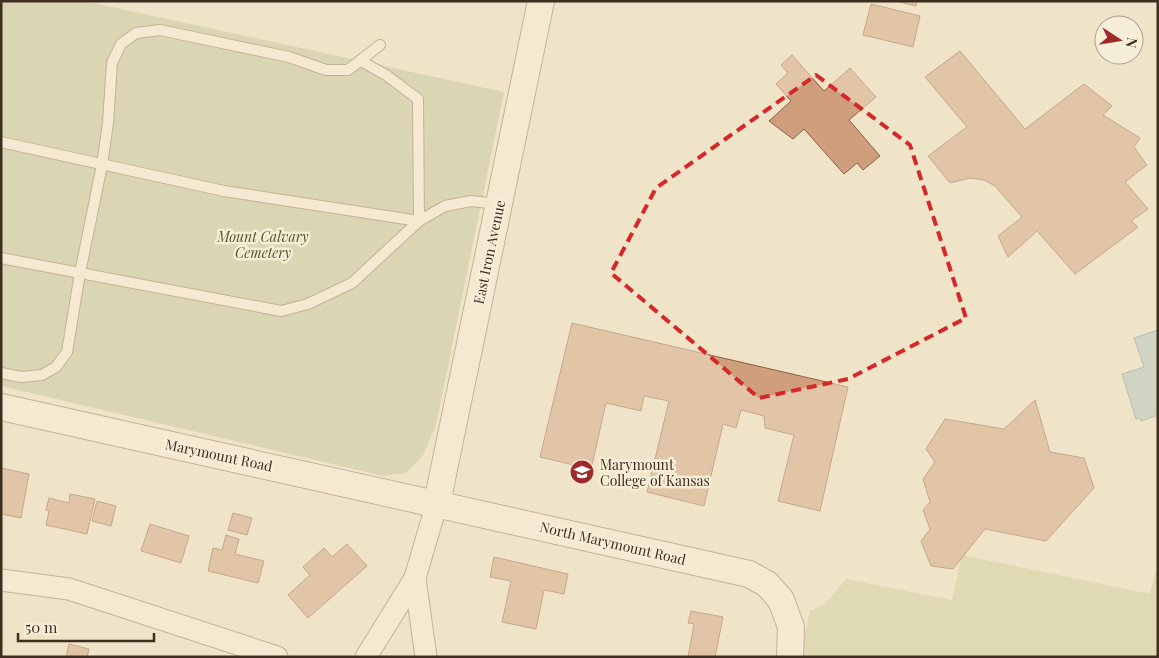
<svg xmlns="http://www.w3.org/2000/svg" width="1159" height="658" font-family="'Playfair Display',serif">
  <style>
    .green { fill: #c9cf9b }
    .cemetery { fill: #bfc49a }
    .water { fill: #a9c4bc; stroke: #6f938a }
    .building { fill: #cf9f7d; stroke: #8d5f41 }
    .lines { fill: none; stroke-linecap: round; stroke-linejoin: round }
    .service-casing { stroke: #8d765c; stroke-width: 12 }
    .minor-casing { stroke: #8d765c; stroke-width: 23 }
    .tertiary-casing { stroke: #8d765c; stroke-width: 28 }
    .service { stroke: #faf1dc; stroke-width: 10 }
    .minor { stroke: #faf1dc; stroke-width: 21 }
    .tertiary { stroke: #faf1dc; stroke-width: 26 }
    .marked { fill: none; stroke: #d62828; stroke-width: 4; stroke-dasharray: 10 6; stroke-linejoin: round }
    .labels { text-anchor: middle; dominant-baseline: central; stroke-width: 5; stroke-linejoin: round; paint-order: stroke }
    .park-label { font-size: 14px; font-style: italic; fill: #4d5a26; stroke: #f7eed8 }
    .street-label { font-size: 14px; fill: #3d2e20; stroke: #f7eed8 }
    .poi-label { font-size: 14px; fill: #3d2e20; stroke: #f7eed8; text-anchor: start }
  </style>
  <rect width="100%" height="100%" fill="#f0e4c8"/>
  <path class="green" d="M962 555 1150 594 1158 561V657H800L810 611 826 603 846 579 952 600Z"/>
  <path class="cemetery" d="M1 1H84L504 92 436 425 423 455 406 473 383 476 1 386Z"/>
  <path class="water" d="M1158 330V415L1141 421 1140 418 1136 419 1122 374 1144 367 1134 338Z"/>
  <g class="building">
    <path d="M896 1H917L916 6Z"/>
    <path d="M871 4 920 16 913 47 863 35Z"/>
    <path d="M960 51 1025 129 1084 84 1112 106 1103 115 1140 138 1134 147 1147 165 1125 182 1148 209 1131 221 1138 227 1075 274 1037 231 1008 257 998 236 1022 217 995 186 984 180 970 178 950 183 928 156 967 127 925 77Z"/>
    <path d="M792 55 824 91 850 68 876 97 849 120 880 156 863 170 857 163 844 174 804 129 793 139 769 121 791 101 776 84 788 73 781 65Z"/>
    <path d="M572 323 848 387 820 511 778 501 794 435 765 428 764 416 741 410 736 428 723 424 704 506 647 492 669 401 644 396 641 411 606 403 591 469 540 457Z"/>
    <path d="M1035 400 1050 452 1084 458 1094 488 1046 541 985 529 953 569 931 566 921 541 930 529 923 510 930 502 923 479 935 462 926 449 945 419 1004 429Z"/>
    <path d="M1 468 29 474 21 518 1 514Z"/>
    <path d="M70 494 95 499 87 534 46 525 49 511 46 510 49 498 69 503Z"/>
    <path d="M97 501 116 506 111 526 92 521Z"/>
    <path d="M233 513 252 518 247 535 228 530Z"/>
    <path d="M150 524 189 536 181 563 141 551Z"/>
    <path d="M226 535 239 539 235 554 264 561 258 583 208 571 213 548 222 550Z"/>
    <path d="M347 544 367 566 308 618 288 595 310 575 303 567 324 548 332 557Z"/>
    <path d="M494 557 568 574 564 594 544 590 536 629 502 622 511 581 490 577Z"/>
    <path d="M691 611 723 617 715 657H688L694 624 688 623Z"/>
    <path d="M69 644 89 649 87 657H66Z"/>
  </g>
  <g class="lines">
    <defs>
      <g id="service">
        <path d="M1 142 224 191 419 221 418 99 386 75 361 61"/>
        <path d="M1 258 281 311 308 304 352 283 419 221 445 206 471 201 498 204"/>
        <path d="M1 373 21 377 42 375 56 367 67 352 80 273 102 165 108 123 112 63 121 44 136 33 160 30 289 57 326 70H348L380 45"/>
      </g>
      <g id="minor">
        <path d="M1 580 69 589 277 657"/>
        <path d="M366 657 415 578"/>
        <path d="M426 657 415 578 437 503"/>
      </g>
      <g id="tertiary">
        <path d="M1 407 749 574 767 584 781 600 791 627 790 657"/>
        <path d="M437 503 541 1"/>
      </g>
    </defs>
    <use href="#service" class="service-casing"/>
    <use href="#minor" class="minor-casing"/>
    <use href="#tertiary" class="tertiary-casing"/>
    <use href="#service" class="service"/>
    <use href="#minor" class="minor"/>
    <use href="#tertiary" class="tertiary"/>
  </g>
  <path d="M0 0H1159V658H0ZM816 75 910 145 966 318 848 379 759 398 611 273 656 188Z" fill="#f0e4c8" fill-opacity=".55" fill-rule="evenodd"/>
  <path class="marked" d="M816 75 910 145 966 318 848 379 759 398 611 273 656 188Z"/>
  <defs>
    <symbol id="school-disc" viewBox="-11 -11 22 22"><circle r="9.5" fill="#9e2a2b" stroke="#f7eed8"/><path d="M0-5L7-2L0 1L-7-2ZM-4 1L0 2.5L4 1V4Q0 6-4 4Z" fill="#fff"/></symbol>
  </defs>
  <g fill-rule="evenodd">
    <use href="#school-disc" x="568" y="458" width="28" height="28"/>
  </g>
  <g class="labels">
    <g class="park-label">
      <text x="263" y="236">Mount Calvary<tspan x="263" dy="16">Cemetery</tspan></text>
    </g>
    <g class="street-label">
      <text transform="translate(489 252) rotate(-78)">East Iron Avenue</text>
      <text transform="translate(219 455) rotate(12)">Marymount Road</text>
      <text transform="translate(613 543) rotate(13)">North Marymount Road</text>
    </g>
    <g class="poi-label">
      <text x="600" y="464">Marymount<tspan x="600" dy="16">College of Kansas</tspan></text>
    </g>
  </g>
  <rect width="1159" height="658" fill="none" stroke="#3d2e20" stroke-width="5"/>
  <g transform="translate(1119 40) rotate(102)"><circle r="24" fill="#f7eed8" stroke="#ada18e"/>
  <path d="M0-4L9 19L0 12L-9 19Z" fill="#9e2a2b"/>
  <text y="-8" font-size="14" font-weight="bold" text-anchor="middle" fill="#3d2e20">N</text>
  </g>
  <path d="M18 633v8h136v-8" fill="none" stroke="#3d2e20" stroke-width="2.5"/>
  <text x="25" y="633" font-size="15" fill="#3d2e20" stroke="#f7eed8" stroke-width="4" paint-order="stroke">50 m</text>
</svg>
